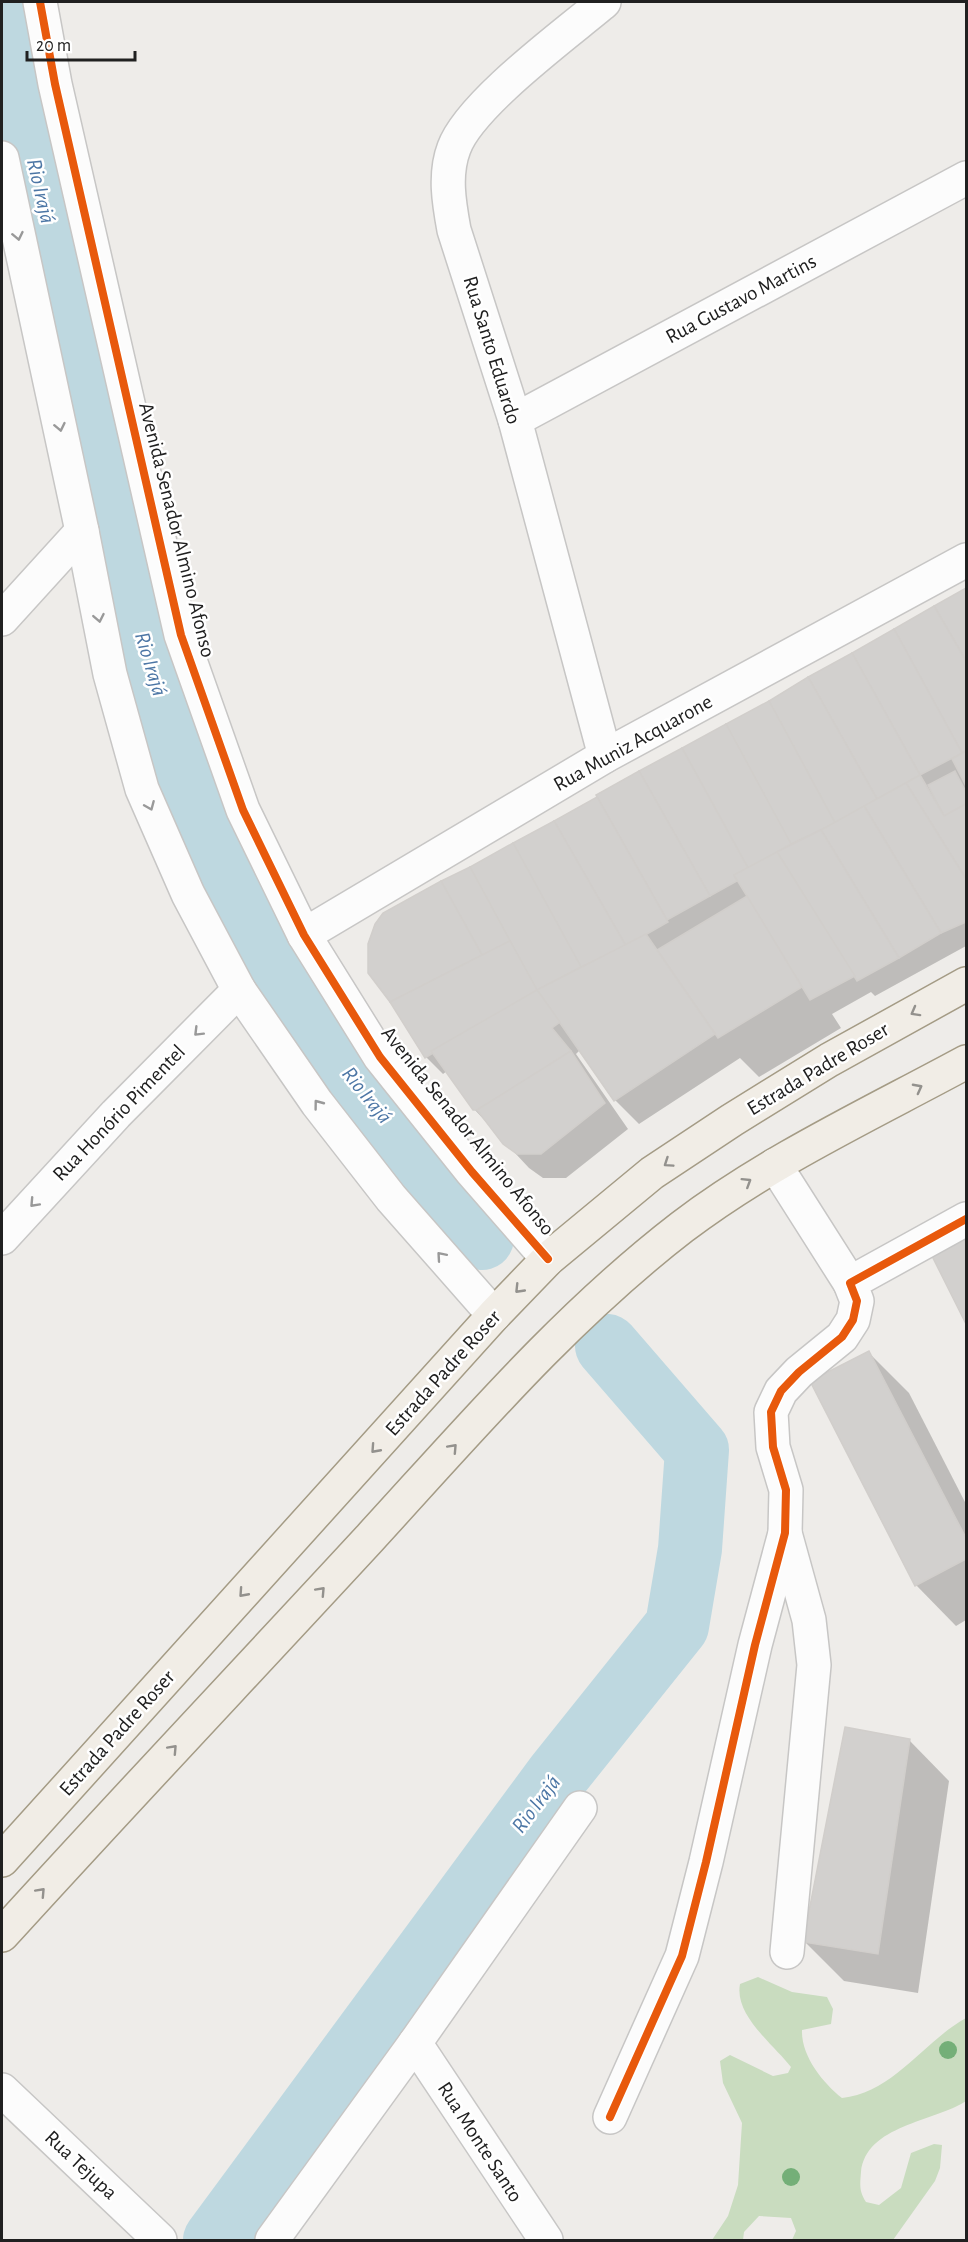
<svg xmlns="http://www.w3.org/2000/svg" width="968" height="2242" font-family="'Alegreya Sans',sans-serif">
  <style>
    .forest { fill: #c9dcbf }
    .shadow { fill: #0003 }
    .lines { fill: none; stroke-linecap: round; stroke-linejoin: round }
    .river { stroke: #bed8e0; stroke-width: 64 }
    .building { fill: #d2d0ce; stroke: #d1cecb; stroke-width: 1.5 }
    .street-casing { stroke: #c7c6c5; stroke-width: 36 }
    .primary-casing { stroke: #a49b85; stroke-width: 36 }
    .street { stroke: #fcfcfc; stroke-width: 33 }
    .primary { stroke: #f1ede6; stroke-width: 33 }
    .cycleway-casing { stroke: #fff; stroke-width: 11 }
    .cycleway { stroke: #e8590c; stroke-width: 8 }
    .tree { fill: #74af78 }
    .oneway { stroke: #999 }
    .oneway2 { stroke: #93918d }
    .labels { text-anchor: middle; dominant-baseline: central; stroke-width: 5; stroke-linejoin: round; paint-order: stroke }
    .street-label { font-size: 21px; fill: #202020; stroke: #fff }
    .water-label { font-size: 22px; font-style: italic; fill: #4c76a5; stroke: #fff }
  </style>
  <rect width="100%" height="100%" fill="#eeece9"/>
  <path class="forest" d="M758 1977 792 1992 827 1997 833 2009 831 2024 802 2030C801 2056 823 2083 842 2098 893 2093 924 2041 966 2018V2101C934 2122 866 2125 861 2172 860 2185 859 2191 866 2202L879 2205 901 2188 911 2153 934 2144 942 2145 940 2168 935 2181 893 2240H792L796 2231 791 2218 759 2216 744 2232 743 2240H712L728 2216 738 2185 742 2123 723 2083 720 2061 730 2055 773 2076 788 2073 791 2067C774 2045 734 2015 740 1984Z"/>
  <g class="shadow">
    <path d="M966 590V946L875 996 871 992 832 1014 841 1028 759 1077 740 1058 639 1124 615 1100 580 1050 576 1054 628 1129 566 1178H543L529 1168 474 1109 447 1071 443 1074 426 1057 391 1001 369 972 384 914 555 823 640 772 770 702Z"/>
    <path d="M966 1234V1320L932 1252Z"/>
    <path d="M869 1353 909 1393 966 1504V1620L956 1626 916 1585Z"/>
    <path d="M909 1740 949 1781 918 1993 844 1981 804 1941Z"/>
  </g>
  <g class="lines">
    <g class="river">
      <path d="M2 12 13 73 57 258 133 603 189 788 233 893 322 1039 482 1238"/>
      <path d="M215 2240 557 1776 677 1626 690 1549 697 1450 607 1346"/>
    </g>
  </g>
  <g class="building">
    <path d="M966 588V661L934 606Z"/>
    <path d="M934 606 966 661V751L962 753 894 629Z"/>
    <path d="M894 629 962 753 920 775 852 653Z"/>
    <path d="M852 653 920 775 877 799 808 677Z"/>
    <path d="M808 677 877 799 835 823 769 701Z"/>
    <path d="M769 701 835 823 791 844 726 724Z"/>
    <path d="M726 724 791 844 748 868 682 748Z"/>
    <path d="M682 748 748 868 734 875 737 881 710 896 639 771Z"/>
    <path d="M966 751V786L952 759Z"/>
    <path d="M639 771 710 896 667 920 596 795Z"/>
    <path d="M955 771 966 792V804L944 816 928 785Z"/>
    <path d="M920 775 944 816 966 804V879L906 783Z"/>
    <path d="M906 783 966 879V922L941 933 864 806Z"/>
    <path d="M597 797 668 922 626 946 554 821Z"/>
    <path d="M864 806 941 933 899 958 821 830Z"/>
    <path d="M554 821 626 946 581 967 513 843Z"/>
    <path d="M821 830 899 958 857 981 777 852Z"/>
    <path d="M513 843 581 967 537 990 470 867Z"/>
    <path d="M777 852 855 976 810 1000 734 875Z"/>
    <path d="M470 867 510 941 482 955 441 881Z"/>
    <path d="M441 881 482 955 390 1002 368 973V944L375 924 383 913Z"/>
    <path d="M747 896 802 987 718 1038 657 950Z"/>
    <path d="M646 934 715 1034 614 1101 537 990Z"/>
    <path d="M510 941 537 990 425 1058 390 1002Z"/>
    <path d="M537 990 560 1022 552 1028 571 1051 477 1110H473L431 1051Z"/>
    <path d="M571 1051 605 1103 541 1154H517L503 1144 477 1110Z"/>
    <path d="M966 1233V1324L930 1252Z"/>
    <path d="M869 1351 966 1538V1559L915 1586 810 1381Z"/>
    <path d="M845 1727 910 1739 878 1954 803 1942Z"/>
  </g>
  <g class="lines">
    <defs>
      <g id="street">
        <path d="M40 2 55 84 181 635 243 810 304 935 380 1057 472 1172 548 1259"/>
        <path d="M604 2C566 34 470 104 454 148 444 174 449 203 454 230L515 420 605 756"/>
        <path d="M2 158 82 531 110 674 142 789 188 894 239 990 317 1103 391 1198 494 1315"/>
        <path d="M515 420 966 178"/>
        <path d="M2 619 82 531"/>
        <path d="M304 935 605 756 966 560"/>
        <path d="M775 1165 850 1283"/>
        <path d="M2 1238 116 1114 239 990"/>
        <path d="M785 1533 809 1620 814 1665 787 1952"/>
        <path d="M415 2043 546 2240"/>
        <path d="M2 2090 160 2240"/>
        <path d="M610 2117 682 1956 706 1862 755 1645 785 1533 786 1490 773 1447 771 1412 781 1391 799 1372 842 1337 853 1320 857 1301 850 1283 966 1219"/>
        <path d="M272 2240 415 2043 580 1808"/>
      </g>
      <g id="primary">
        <path d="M2 1860 494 1315 548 1259 652 1173 732 1120 829 1060 966 984"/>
        <path d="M2 1935C123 1802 247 1671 369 1539 468 1431 565 1317 682 1227 769 1161 870 1114 966 1062"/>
      </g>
    </defs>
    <use href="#street" class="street-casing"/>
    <use href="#primary" class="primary-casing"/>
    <use href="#street" class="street"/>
    <use href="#primary" class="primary"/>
    <defs>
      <g id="cycleway">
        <path d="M40 2 55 84 181 635 243 810 304 935 380 1057 472 1172 548 1259"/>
        <path d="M610 2117 682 1956 706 1862 755 1645 785 1533 786 1490 773 1447 771 1412 781 1391 799 1372 842 1337 853 1320 857 1301 850 1283 966 1219"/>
      </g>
    </defs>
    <use href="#cycleway" class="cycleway-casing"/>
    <use href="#cycleway" class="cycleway"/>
  </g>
  <g class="tree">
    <circle cx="948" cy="2050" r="9"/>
    <circle cx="791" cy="2177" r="9"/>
  </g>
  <defs><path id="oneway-chevron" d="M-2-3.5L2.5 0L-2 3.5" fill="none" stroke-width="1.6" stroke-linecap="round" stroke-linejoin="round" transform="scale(1.5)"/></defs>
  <g class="oneway">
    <use href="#oneway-chevron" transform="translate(18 236) rotate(78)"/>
    <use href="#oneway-chevron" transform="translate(60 427) rotate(78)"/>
    <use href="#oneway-chevron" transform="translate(99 618) rotate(79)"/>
    <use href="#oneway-chevron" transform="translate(150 806) rotate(67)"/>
    <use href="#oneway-chevron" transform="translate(198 1032) rotate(135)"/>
    <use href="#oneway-chevron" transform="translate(318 1104) rotate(-127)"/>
    <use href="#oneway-chevron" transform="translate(34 1203) rotate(133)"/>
    <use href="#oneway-chevron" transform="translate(441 1256) rotate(-131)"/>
  </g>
  <g class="oneway2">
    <use href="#oneway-chevron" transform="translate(915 1012) rotate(151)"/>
    <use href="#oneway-chevron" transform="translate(918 1088) rotate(-28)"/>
    <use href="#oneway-chevron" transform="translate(668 1163) rotate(146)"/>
    <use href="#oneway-chevron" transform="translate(747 1182) rotate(-32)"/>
    <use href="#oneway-chevron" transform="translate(519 1289) rotate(134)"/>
    <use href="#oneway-chevron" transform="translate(453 1448) rotate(-47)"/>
    <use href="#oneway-chevron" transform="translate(375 1449) rotate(132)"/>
    <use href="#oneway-chevron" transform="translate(321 1591) rotate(-47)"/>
    <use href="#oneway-chevron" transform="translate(243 1593) rotate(132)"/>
    <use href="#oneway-chevron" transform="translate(173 1749) rotate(-47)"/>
    <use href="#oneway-chevron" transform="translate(41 1892) rotate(-47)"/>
  </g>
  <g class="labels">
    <g class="street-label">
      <text transform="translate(741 299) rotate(-28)">Rua Gustavo Martins</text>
      <text transform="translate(492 350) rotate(73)">Rua Santo Eduardo</text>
      <text transform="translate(177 530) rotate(76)">Avenida Senador Almino Afonso</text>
      <text transform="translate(633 743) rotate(-29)">Rua Muniz Acquarone</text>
      <text transform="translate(818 1069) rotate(-31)">Estrada Padre Roser</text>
      <text transform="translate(119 1113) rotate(-46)">Rua Honório Pimentel</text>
      <text transform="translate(468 1131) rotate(51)">Avenida Senador Almino Afonso</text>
      <text transform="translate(443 1373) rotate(-48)">Estrada Padre Roser</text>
      <text transform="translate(117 1733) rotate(-48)">Estrada Padre Roser</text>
      <text transform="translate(480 2142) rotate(57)">Rua Monte Santo</text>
      <text transform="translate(81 2165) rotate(43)">Rua Tejupa</text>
    </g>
    <g class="water-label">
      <text transform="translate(41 191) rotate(77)">Rio Irajá</text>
      <text transform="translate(151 664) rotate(73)">Rio Irajá</text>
      <text transform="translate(367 1095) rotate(51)">Rio Irajá</text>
      <text transform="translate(536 1804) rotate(-53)">Rio Irajá</text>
    </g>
  </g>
  <rect width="968" height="2242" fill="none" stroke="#202020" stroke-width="6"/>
  <path d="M27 51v9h108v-9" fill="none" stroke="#202020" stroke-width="3"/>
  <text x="36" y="51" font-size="18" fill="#202020" stroke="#ffffff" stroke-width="4.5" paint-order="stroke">20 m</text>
</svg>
